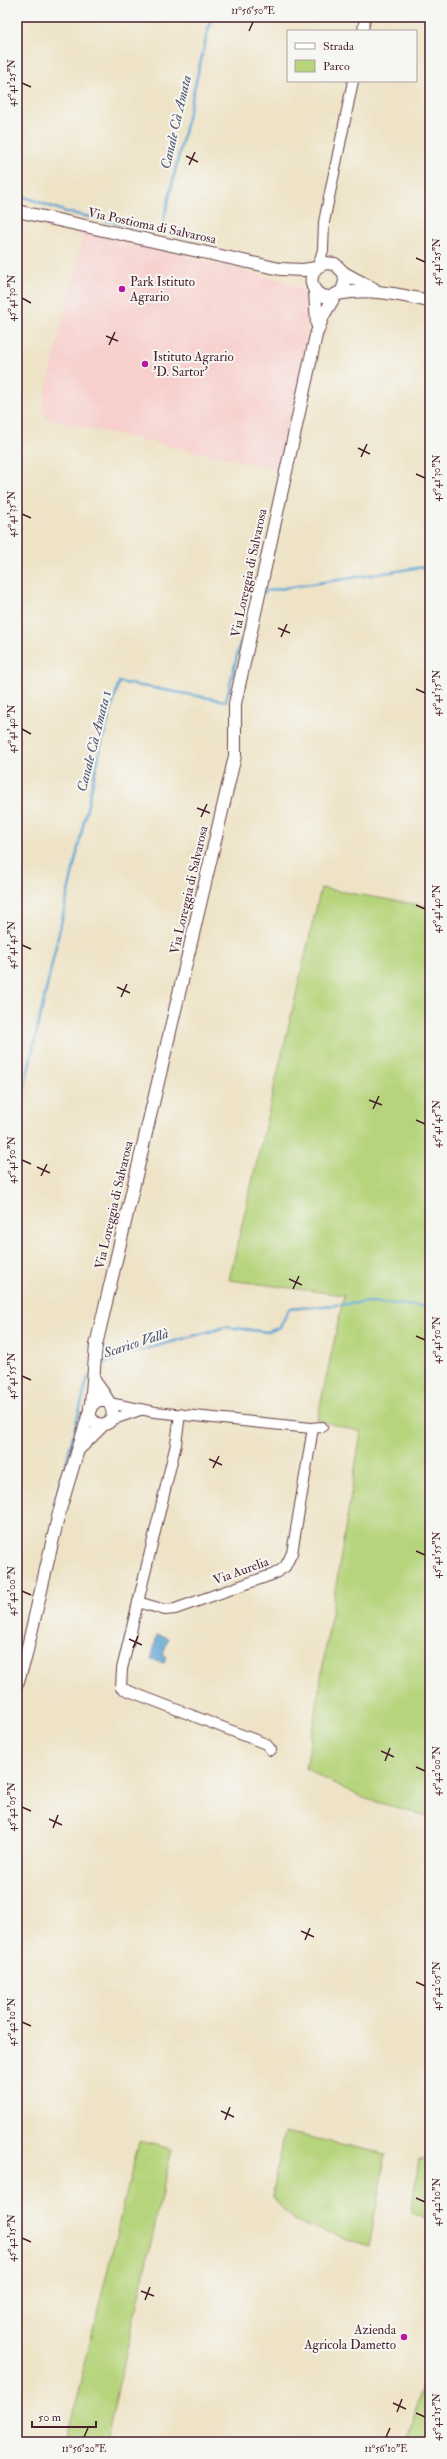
<svg xmlns="http://www.w3.org/2000/svg" width="447" height="2459" font-family="'IM FELL Double Pica',serif">
  <style>
    .built { fill: #f7d0cd }
    .green { fill: #b6d47b; stroke: #807a53 }
    .water { fill: #5ca4d3; stroke: #53627f }
    .lines { fill: none; stroke-linecap: round; stroke-linejoin: round }
    .stream { stroke: #5ca4d3; stroke-width: 2.5 }
    .minor-casing { stroke: #633c42; stroke-width: 12 }
    .tertiary-casing { stroke: #633c42; stroke-width: 14 }
    .minor { stroke: #fff; stroke-width: 10 }
    .tertiary { stroke: #fff; stroke-width: 12 }
    .ticks { fill: none; stroke: #4a1f2b; stroke-width: 1.5 }
    .poi-dot { fill: #b5179e; stroke: #f6f6f2; stroke-width: 1.5 }
    .labels { text-anchor: middle; dominant-baseline: central; stroke-width: 4; stroke-linejoin: round; paint-order: stroke }
    .street-label { font-size: 13px; fill: #4a1f2b; stroke: #f6f6f2 }
    .poi-label { font-size: 13px; fill: #4a1f2b; stroke: #f6f6f2; text-anchor: start }
    .water-label { font-size: 14px; font-style: italic; fill: #51546e; stroke: #f6f6f2 }
    .neatline { fill: none; stroke: #4a1f2b; stroke-width: 1.5 }
    .ticks-label { font-size: 10px; text-anchor: middle; fill: #4a1f2b }
  </style>
  <rect width="100%" height="100%" fill="#f6f6f2"/>
  <filter id="ink" filterUnits="userSpaceOnUse"><feTurbulence type="fractalNoise" baseFrequency=".025" numOctaves="2"/><feDisplacementMap in="SourceGraphic" scale="8" xChannelSelector="R" yChannelSelector="G"/><feConvolveMatrix kernelMatrix="1 2 1 2 8 2 1 2 1" color-interpolation-filters="sRGB"/></filter>
  <filter id="wash" filterUnits="userSpaceOnUse"><feTurbulence type="fractalNoise" baseFrequency=".012" numOctaves="4" result="noise"/><feDisplacementMap in="SourceGraphic" scale="16" xChannelSelector="R" yChannelSelector="G"/><feGaussianBlur stdDeviation="0.9" result="paint"/><feColorMatrix in="noise" values="0 0 0 0 0 0 0 0 0 0 0 0 0 0 0 0 0 1.4 0 .05"/><feComposite in="paint" operator="in"/></filter>
  <g filter="url(#wash)">
    <rect width="100%" height="100%" fill="#eee3c6"/>
    <path class="built" d="M74 231 170 252 288 282 304 292 308 310 301 396 281 470 63 423 46 417 42 407 82 242V237Z"/>
    <g class="green">
      <path d="M321 888 430 907V1817L363 1798 306 1769 361 1432 317 1420 344 1295 229 1280Z"/>
      <path d="M285 2132 386 2154 369 2246 294 2221 272 2197Z"/>
      <path d="M139 2141 172 2149 106 2442 67 2437Z"/>
      <path d="M419 2159 430 2161V2221L411 2212Z"/>
      <path d="M430 2349V2442H408L428 2356Z"/>
    </g>
    <path class="water" d="M157 1635 168 1638 163 1656H166L164 1663 151 1660Z"/>
    <g class="lines">
      <g class="stream">
        <path d="M17 194 66 212 161 232 211 17"/>
        <path d="M265 593V591L430 566"/>
        <path d="M17 1120 100 750 119 682 226 701 240 643 245 639"/>
        <path d="M99 1366 120 1356 226 1327 268 1332 280 1327 289 1309 370 1302 430 1307"/>
        <path d="M57 1498 88 1377"/>
        <path d="M18 1663 28 1619"/>
      </g>
    </g>
  </g>
  <g filter="url(#ink)">
    <g class="lines">
      <defs>
        <g id="minor">
          <path d="M363 31 365 17"/>
          <path d="M318 266 323 250 324 222 353 81"/>
          <path d="M109 1403 155 1412 311 1428 322 1427"/>
          <path d="M180 1414 176 1444 122 1669 121 1688 266 1744 271 1750"/>
          <path d="M111 1420 140 1410"/>
          <path d="M138 1602 165 1610 175 1609 274 1574 285 1567 292 1553 313 1428"/>
        </g>
        <g id="tertiary">
          <path d="M17 211 280 269 303 270 316 268 325 263 335 264 344 273 345 282 342 291 331 297C314 298 306 281 316 268"/>
          <path d="M344 273 374 289"/>
          <path d="M315 291 317 324"/>
          <path d="M338 294C370 287 399 295 430 301"/>
          <path d="M94 1380C100 1390 120 1411 110 1421 106 1425 100 1425 95 1423L90 1417V1407L98 1400H106"/>
          <path d="M91 1404 96 1345 235 756V704L316 335 323 316 335 296"/>
          <path d="M80 1448 103 1425"/>
          <path d="M17 1684 25 1659 59 1513 89 1413"/>
        </g>
      </defs>
      <use href="#minor" class="minor-casing"/>
      <use href="#tertiary" class="tertiary-casing"/>
      <use href="#minor" class="minor"/>
      <use href="#tertiary" class="tertiary"/>
    </g>
  </g>
  <path class="ticks" d="M249 31 253 22M22 83 31 87M186 156 198 162M189 165 195 152M416 258 425 262M22 298 31 303M106 336 118 341M109 345 115 332M358 448 370 454M361 457 367 444M416 474 425 478M22 514 31 518M278 628 290 633M281 637 287 624M416 689 425 693M22 729 31 734M197 808 210 813M201 817 207 804M416 905 425 909M22 945 31 949M117 987 130 993M121 997 127 984M369 1100 382 1105M373 1109 379 1096M416 1120 425 1124M22 1160 31 1164M37 1167 50 1173M41 1176 47 1164M289 1279 302 1285M293 1289 299 1276M416 1336 425 1340M22 1376 31 1380M209 1459 222 1465M213 1468 219 1456M416 1551 425 1555M22 1591 31 1595M129 1639 142 1645M133 1648 138 1636M381 1751 394 1757M385 1761 390 1748M416 1767 425 1771M22 1807 31 1811M49 1819 62 1825M53 1828 58 1815M301 1931 314 1937M305 1940 310 1928M416 1982 425 1986M22 2022 31 2026M221 2111 234 2117M225 2120 230 2107M416 2198 425 2202M22 2238 31 2242M141 2291 154 2296M145 2300 150 2287M393 2403 406 2409M397 2412 402 2399M416 2413 425 2417M84 2437 88 2428M386 2437 390 2428"/>
  <g class="poi-dot">
    <circle cx="122" cy="289" r="4"/>
    <circle cx="145" cy="364" r="4"/>
    <circle cx="404" cy="2337" r="4"/>
  </g>
  <g class="labels">
    <g class="street-label">
      <text transform="translate(152 226) rotate(12)">Via Postioma di Salvarosa</text>
      <text transform="translate(249 573) rotate(-78)">Via Loreggia di Salvarosa</text>
      <text transform="translate(189 890) rotate(-77)">Via Loreggia di Salvarosa</text>
      <text transform="translate(114 1205) rotate(-77)">Via Loreggia di Salvarosa</text>
      <text transform="translate(241 1571) rotate(-20)">Via Aurelia</text>
    </g>
    <g class="poi-label">
      <text x="130" y="282">Park Istituto<tspan x="130" dy="15">Agrario</tspan></text>
      <text x="153" y="357">Istituto Agrario<tspan x="153" dy="15">'D. Sartor'</tspan></text>
      <text x="396" y="2330" text-anchor="end">Azienda<tspan x="396" dy="15">Agricola Dametto</tspan></text>
    </g>
    <g class="water-label">
      <text transform="translate(176 122) rotate(-77)">Canale Cà Amata</text>
      <text transform="translate(94 741) rotate(-76)">Canale Cà Amata 1</text>
      <text transform="translate(136 1343) rotate(-18)">Scarico Vallà</text>
    </g>
  </g>
  <rect width="447" height="2459" fill="none" stroke="#f6f6f2" stroke-width="44"/>
  <rect x="287" y="30" width="130" height="52" fill="#f6f6f2" stroke="#b1a0a2"/>
  <rect x="295" y="43" width="20" height="6" fill="#ffffff" stroke="#b1a0a2"/>
  <text x="323" y="50" font-size="12" fill="#4a1f2b">Strada</text>
  <rect x="295" y="60" width="20" height="12" fill="#b6d47b" stroke="#b1a0a2"/>
  <text x="323" y="70" font-size="12" fill="#4a1f2b">Parco</text>
  <path d="M32 2421v6h64v-6" fill="none" stroke="#4a1f2b" stroke-width="2"/>
  <text x="38" y="2421" font-size="12" fill="#4a1f2b" stroke="#f6f6f2" stroke-width="3" paint-order="stroke">50 m</text>
  <rect x="22" y="22" width="403" height="2415" class="neatline"/>
  <g class="ticks-label">
    <text x="253" y="14">11°56'50"E</text>
    <text transform="translate(11 83) rotate(-90)" y="4">45°41'25"N</text>
    <text transform="translate(436 262) rotate(-90)" y="4">45°41'25"N</text>
    <text transform="translate(11 298) rotate(-90)" y="4">45°41'30"N</text>
    <text transform="translate(436 478) rotate(-90)" y="4">45°41'30"N</text>
    <text transform="translate(11 514) rotate(-90)" y="4">45°41'35"N</text>
    <text transform="translate(436 693) rotate(-90)" y="4">45°41'35"N</text>
    <text transform="translate(11 729) rotate(-90)" y="4">45°41'40"N</text>
    <text transform="translate(436 909) rotate(-90)" y="4">45°41'40"N</text>
    <text transform="translate(11 945) rotate(-90)" y="4">45°41'45"N</text>
    <text transform="translate(436 1124) rotate(-90)" y="4">45°41'45"N</text>
    <text transform="translate(11 1160) rotate(-90)" y="4">45°41'50"N</text>
    <text transform="translate(436 1340) rotate(-90)" y="4">45°41'50"N</text>
    <text transform="translate(11 1376) rotate(-90)" y="4">45°41'55"N</text>
    <text transform="translate(436 1555) rotate(-90)" y="4">45°41'55"N</text>
    <text transform="translate(11 1591) rotate(-90)" y="4">45°42'00"N</text>
    <text transform="translate(436 1771) rotate(-90)" y="4">45°42'00"N</text>
    <text transform="translate(11 1807) rotate(-90)" y="4">45°42'05"N</text>
    <text transform="translate(436 1986) rotate(-90)" y="4">45°42'05"N</text>
    <text transform="translate(11 2022) rotate(-90)" y="4">45°42'10"N</text>
    <text transform="translate(436 2202) rotate(-90)" y="4">45°42'10"N</text>
    <text transform="translate(11 2238) rotate(-90)" y="4">45°42'15"N</text>
    <text transform="translate(436 2417) rotate(-90)" y="4">45°42'15"N</text>
    <text x="84" y="2452">11°56'20"E</text>
    <text x="386" y="2452">11°56'10"E</text>
  </g>
</svg>
